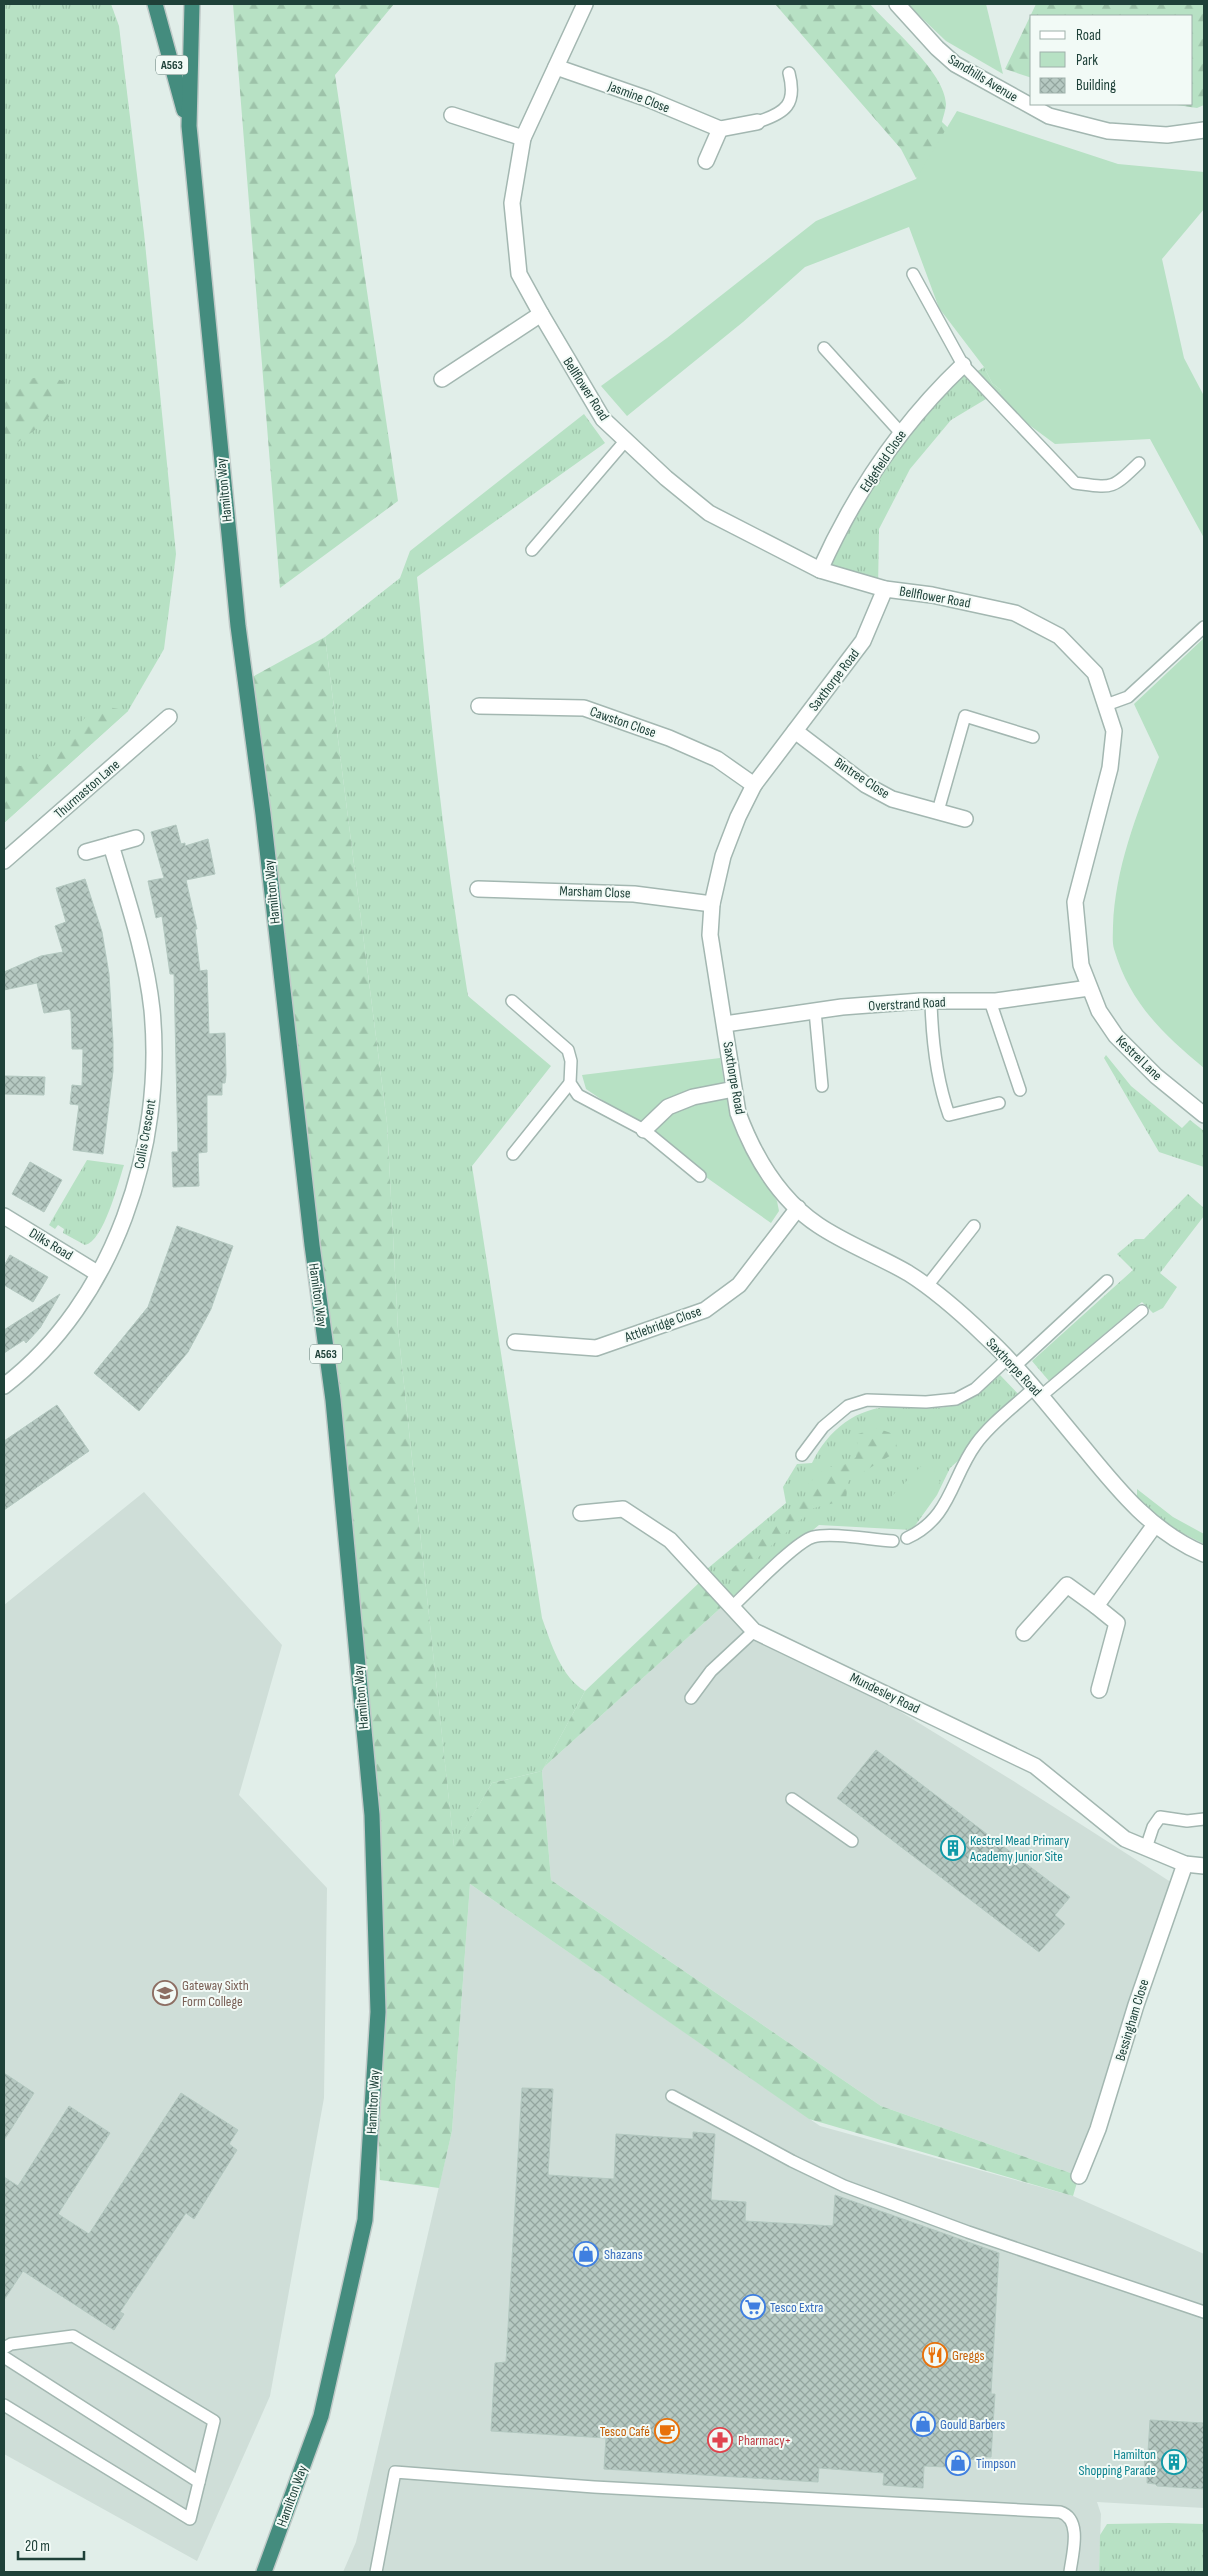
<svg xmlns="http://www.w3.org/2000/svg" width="1208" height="2576" font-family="'Sofia Sans Condensed',sans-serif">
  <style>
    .built { fill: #cfded8 }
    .grass { fill: url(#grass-tufts) }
    .forest { fill: url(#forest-firs) }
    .green { fill: #b7e1c4 }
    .building { fill: url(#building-cross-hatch); stroke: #b3c8c0 }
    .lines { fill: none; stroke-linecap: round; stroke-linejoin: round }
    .service-casing { stroke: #a3b7b1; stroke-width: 14 }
    .minor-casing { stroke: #a3b7b1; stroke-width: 18 }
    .tertiary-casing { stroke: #a3b7b1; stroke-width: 18 }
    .trunk-casing { stroke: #c0cac8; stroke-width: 18 }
    .service { stroke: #fff; stroke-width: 11 }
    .minor { stroke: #fff; stroke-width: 15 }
    .tertiary { stroke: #fff; stroke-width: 15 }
    .trunk { stroke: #448c7e; stroke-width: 15 }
    .labels { text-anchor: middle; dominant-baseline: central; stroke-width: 4; stroke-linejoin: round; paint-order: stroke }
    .shield { fill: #f2faf6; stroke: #5e7872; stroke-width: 1 }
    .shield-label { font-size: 12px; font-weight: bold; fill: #1f4139 }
    .street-label { font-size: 14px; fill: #1f4139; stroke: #f2faf6 }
    .culture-label { font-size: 14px; fill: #0d838f; stroke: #f2faf6; text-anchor: start }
    .education-label { font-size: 14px; fill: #785e54; stroke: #f2faf6; text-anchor: start }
    .shop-label { font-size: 14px; fill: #366cbe; stroke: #f2faf6; text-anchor: start }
    .food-label { font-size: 14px; fill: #c56008; stroke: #f2faf6; text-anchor: start }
    .health-label { font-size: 14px; fill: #be3a42; stroke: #f2faf6; text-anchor: start }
  </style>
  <defs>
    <pattern id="grass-tufts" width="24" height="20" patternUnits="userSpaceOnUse" patternTransform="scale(1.25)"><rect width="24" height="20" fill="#b7e1c4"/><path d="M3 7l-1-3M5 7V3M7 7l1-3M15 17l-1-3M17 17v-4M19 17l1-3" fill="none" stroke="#9dc2a9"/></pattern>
    <pattern id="forest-firs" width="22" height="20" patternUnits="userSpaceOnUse" patternTransform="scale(1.25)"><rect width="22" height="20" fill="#b7e1c4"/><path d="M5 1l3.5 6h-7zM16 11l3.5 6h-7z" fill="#9dc2a9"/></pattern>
    <pattern id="building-cross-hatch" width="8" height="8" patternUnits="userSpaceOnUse" patternTransform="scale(1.25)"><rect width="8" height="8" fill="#b6c9c2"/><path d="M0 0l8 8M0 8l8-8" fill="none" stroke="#93a59f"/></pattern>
  </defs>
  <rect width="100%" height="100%" fill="#e1eee9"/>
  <g class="built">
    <path d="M144 1492 282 1645 239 1795 327 1888 324 2098 270 2396 197 2561 4 2454V1605Z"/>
    <path d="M725 1604 1015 1782 1177 1886 1079 2176 881 2106 551 1880 542 1771 544 1767Z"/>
    <path d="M470 1884 820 2126 1073 2196 1204 2254V2508L1097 2502 1101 2514 1099 2572H343L356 2542 452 2131Z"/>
  </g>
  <g class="grass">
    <path d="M4 4H111L119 26 144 233 176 554 164 649 128 711 4 823Z"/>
    <path d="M984 367 992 383 1001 390 951 420 910 469 879 529 878 590 820 570 906 426 956 372 978 371Z"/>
    <path d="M584 414 605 443 417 577C430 717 445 857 468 996L551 1066 472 1166 542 1618C551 1643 561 1677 585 1691L542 1771 492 1783 454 1847 398 1329 387 1123 325 637 400 578 410 551Z"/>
    <path d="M1106 1055 1131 1086 1182 1128 1190 1120 1204 1131V1167L1159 1152 1104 1058Z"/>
    <path d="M87 1160 124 1165C118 1183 104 1241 85 1245L63 1233 64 1229 58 1225 55 1229 49 1225Z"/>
    <path d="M1188 1194 1204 1208V1216L1160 1273 1177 1287 1163 1308 1153 1313 1142 1302 1049 1381 1032 1361 1133 1270 1117 1254 1135 1239H1144Z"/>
    <path d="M1000 1375 1025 1401 950 1468 937 1495 912 1530 819 1525 731 1598 701 1574 786 1503 783 1487 797 1464 812 1463C829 1428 860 1404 901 1407 920 1408 940 1410 959 1404 974 1399 988 1385 1000 1375Z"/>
    <path d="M1137 1489 1173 1517 1204 1534V1544L1172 1528 1137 1498Z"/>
    <path d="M1169 2523 1204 2524V2572H1099L1100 2535 1107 2524Z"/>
  </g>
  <g class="forest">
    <path d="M233 4H394L335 75 398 501 280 588Z"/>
    <path d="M775 4H870C890 27 945 72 946 104 946 109 943 117 942 122L962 141 916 178 901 149Z"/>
    <path d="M1036 4H1204V105L1197 108 1170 104H1192V16H1032V78L1005 69Z"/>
    <path d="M47 375 65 382C62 417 30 433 4 452V391L21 381Z"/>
    <path d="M325 637 387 1123 398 1329 454 1846 492 1783 542 1771 551 1880 881 2106 1079 2176 1073 2196 809 2119 470 1884 452 2131 439 2188 380 2180 366 1748 245 681Z"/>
    <path d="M109 707 128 711 4 823V764L21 766 34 760 71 734 92 710Z"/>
    <path d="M876 1428 894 1434 898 1451 848 1481 846 1500 814 1508 737 1576 731 1570 805 1496 809 1483 827 1467 842 1466 856 1457 858 1434Z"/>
    <path d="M701 1581 725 1604 544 1767 585 1691Z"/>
  </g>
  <g class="green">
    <path d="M907 4H986L1003 74 946 41Z"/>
    <path d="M957 111 1118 164 1204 172V209L1162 259 1184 358 1204 396V538L1150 439 1055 444 990 396 1001 390 992 383 984 367 939 308 909 227 805 267 743 322 627 416 601 386 667 338 816 221 916 179Z"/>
    <path d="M1204 638V1068C1162 1033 1130 1003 1114 949 1112 942 1113 933 1113 926 1115 867 1138 811 1159 757L1134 704Z"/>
    <path d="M720 1058 730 1116 739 1139 777 1201 779 1211 771 1223 669 1151 636 1123 586 1089 582 1075Z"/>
    <path d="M928 1459 940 1482 912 1525 898 1528 889 1499Z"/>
  </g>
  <g class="building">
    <path d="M176 825 181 844 185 843V846L208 839 215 874 186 880 197 929H195L200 971 207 970 209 1034 225 1033 226 1075 225 1083H222V1095H207V1152L198 1153 199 1186 173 1187 172 1152H178L174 974H170L162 916 156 918 148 881 164 878 151 832Z"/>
    <path d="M85 879 102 932 109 974 113 1042V1071L103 1154 73 1150 79 1105 70 1104 72 1085 82 1086 83 1049H72L71 1012 69 1009 44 1013 37 983 4 990V972L41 956 63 952 55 926 66 922 56 888Z"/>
    <path d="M4 1076 45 1077 44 1095 4 1094Z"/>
    <path d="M30 1162 62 1180 44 1212 12 1194Z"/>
    <path d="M177 1226 233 1246 211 1309 188 1352 139 1411 94 1373 148 1307Z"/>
    <path d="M10 1255 48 1277 33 1302 4 1285V1266Z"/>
    <path d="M60 1294 40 1328 26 1343 24 1340 4 1353V1330Z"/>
    <path d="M57 1405 89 1451 4 1510V1441Z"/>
    <path d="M876 1750 1070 1897 1055 1915 1065 1924 1039 1952 837 1798Z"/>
    <path d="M4 2073 34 2093 4 2140Z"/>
    <path d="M522 2088 553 2089 548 2175 614 2179 616 2134 693 2139V2132L715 2134 711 2200 746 2202 745 2221 833 2226 835 2195 999 2253 991 2394H995L991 2457H985V2460L969 2459V2468L924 2466 923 2488 883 2485 884 2473 819 2468 818 2482 604 2469 606 2438 491 2431 495 2363 506 2362Z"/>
    <path d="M181 2093 238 2130 229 2144 237 2150 194 2219 186 2213 120 2312 124 2314 114 2330 23 2271 4 2300V2177L18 2186 69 2106 110 2133 58 2214 89 2234Z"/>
    <path d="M1150 2420 1204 2423V2489L1157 2486 1155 2484 1147 2483V2475L1144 2472 1145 2452H1148Z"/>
  </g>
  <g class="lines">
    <defs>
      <g id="service">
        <path d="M757 122C786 113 797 104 789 73"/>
        <path d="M913 274 963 365 1075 483C1113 488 1111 490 1139 463"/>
        <path d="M824 348 901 433"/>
        <path d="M532 550 626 440"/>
        <path d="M1106 705 1128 697 1204 627"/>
        <path d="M938 811 965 716 1033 737"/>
        <path d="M512 1001 568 1050 571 1061 570 1083 578 1095 644 1130 700 1176"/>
        <path d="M931 1001C932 1041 936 1078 949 1115L999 1103"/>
        <path d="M990 1001 1020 1090"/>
        <path d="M815 1011 822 1086"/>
        <path d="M513 1154 570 1083"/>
        <path d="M927 1286 974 1226"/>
        <path d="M1014 1367 1107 1281"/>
        <path d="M1041 1396 1142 1311"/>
        <path d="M802 1455 823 1427 848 1406 867 1400 926 1402 956 1399 975 1389 1007 1359"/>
        <path d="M907 1538C951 1518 951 1478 976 1444 991 1423 1015 1406 1034 1388"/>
        <path d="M732 1607C748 1592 795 1542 813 1537 833 1532 871 1540 893 1541"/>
        <path d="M691 1698 711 1671 754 1631"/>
        <path d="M792 1799 852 1841"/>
        <path d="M1146 1848 1153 1827 1160 1817 1187 1821 1204 1819"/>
        <path d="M672 2096 792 2161 844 2186 968 2232 1204 2312"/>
        <path d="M4 2348 11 2344 73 2336 214 2421 190 2519 4 2405"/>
        <path d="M4 2357 199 2482"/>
        <path d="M376 2572 395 2472 594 2487 1060 2512C1083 2519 1072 2555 1070 2572"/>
      </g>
      <g id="minor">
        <path d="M556 67 648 99 720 129 757 122"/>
        <path d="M452 115 523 138"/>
        <path d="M706 161 720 129"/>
        <path d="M442 379 541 314"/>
        <path d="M820 570C854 494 902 423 963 365"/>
        <path d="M885 589 863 641 754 785 738 817 723 856 712 904 710 935 738 1113C754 1156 779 1199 818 1225 846 1244 879 1256 908 1273 935 1290 961 1313 984 1335 1021 1369 1052 1410 1084 1448 1119 1491 1152 1532 1204 1554"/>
        <path d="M479 706 584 708 669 738 717 759 754 785"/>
        <path d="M795 731 866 785 892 799 965 819"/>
        <path d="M86 852 136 838"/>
        <path d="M4 861 169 717"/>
        <path d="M478 889 634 894 712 904"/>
        <path d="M725 1024 842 1007 921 1001H996L1089 988"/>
        <path d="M644 1130 668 1107 693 1097 734 1089"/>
        <path d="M4 1216 97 1273"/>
        <path d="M515 1342 596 1348 705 1310 739 1285 798 1208"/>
        <path d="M4 1386C115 1301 165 1146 152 1010 146 954 127 899 111 845"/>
        <path d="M581 1513 623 1509 670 1540 754 1631 1035 1766 1125 1839 1185 1864 1204 1866"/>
        <path d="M1096 1606 1117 1623 1099 1690"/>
        <path d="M1024 1633 1067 1585 1096 1606 1154 1526"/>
        <path d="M1079 2176 1098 2129 1136 2005 1185 1864"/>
      </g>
      <g id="tertiary">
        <path d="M585 4 523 138 512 203 519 274 541 314 603 419 666 478 709 513 820 570 885 589 932 595 1015 613 1059 636 1095 673 1114 731 1110 768 1075 902 1081 965 1099 1011 1116 1036 1156 1076 1204 1115"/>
        <path d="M897 4 937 48 955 64 1049 116 1108 131 1167 135 1204 130"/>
      </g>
      <g id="trunk">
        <path d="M155 4 184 110"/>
        <path d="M192 4 189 126 238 626 263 814 312 1245 333 1400 372 1815 378 2012 365 2220 321 2416 264 2572"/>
      </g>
    </defs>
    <use href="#service" class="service-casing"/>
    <use href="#minor" class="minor-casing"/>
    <use href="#tertiary" class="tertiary-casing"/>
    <use href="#trunk" class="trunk-casing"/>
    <use href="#service" class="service"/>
    <use href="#minor" class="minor"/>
    <use href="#tertiary" class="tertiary"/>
    <use href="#trunk" class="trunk"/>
  </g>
  <defs>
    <symbol id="building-ring" viewBox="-11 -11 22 22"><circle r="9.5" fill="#f2faf6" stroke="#0f9aa8" stroke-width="1.5"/><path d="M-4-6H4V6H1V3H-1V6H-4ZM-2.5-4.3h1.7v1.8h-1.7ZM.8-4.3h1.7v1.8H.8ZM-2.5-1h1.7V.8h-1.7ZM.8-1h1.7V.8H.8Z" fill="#0f9aa8"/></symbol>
    <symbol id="university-ring" viewBox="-11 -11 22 22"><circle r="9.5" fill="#f2faf6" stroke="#8d6e63" stroke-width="1.5"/><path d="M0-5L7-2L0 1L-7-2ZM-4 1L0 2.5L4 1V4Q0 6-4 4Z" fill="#8d6e63"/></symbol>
    <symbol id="shop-ring" viewBox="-11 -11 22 22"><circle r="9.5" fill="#f2faf6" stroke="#3f7fe0" stroke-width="1.5"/><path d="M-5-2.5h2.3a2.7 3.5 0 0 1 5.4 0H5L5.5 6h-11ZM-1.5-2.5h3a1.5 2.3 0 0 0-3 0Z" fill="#3f7fe0"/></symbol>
    <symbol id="supermarket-ring" viewBox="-11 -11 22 22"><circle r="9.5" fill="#f2faf6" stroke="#3f7fe0" stroke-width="1.5"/><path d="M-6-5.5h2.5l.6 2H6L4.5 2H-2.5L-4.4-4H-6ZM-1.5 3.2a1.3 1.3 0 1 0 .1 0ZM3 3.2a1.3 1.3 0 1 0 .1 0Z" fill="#3f7fe0"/></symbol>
    <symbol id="restaurant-ring" viewBox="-11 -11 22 22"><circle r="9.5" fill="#f2faf6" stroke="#e8710a" stroke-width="1.5"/><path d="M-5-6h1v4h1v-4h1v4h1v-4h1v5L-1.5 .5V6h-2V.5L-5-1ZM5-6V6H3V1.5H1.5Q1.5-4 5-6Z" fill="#e8710a"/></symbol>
    <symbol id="cafe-ring" viewBox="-11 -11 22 22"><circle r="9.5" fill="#f2faf6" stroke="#e8710a" stroke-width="1.5"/><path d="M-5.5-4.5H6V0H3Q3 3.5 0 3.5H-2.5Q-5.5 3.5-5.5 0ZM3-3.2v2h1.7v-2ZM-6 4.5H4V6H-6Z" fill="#e8710a"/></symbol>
    <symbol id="pharmacy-ring" viewBox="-11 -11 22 22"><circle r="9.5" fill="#f2faf6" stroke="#e0444e" stroke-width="1.5"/><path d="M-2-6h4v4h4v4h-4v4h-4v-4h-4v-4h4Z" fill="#e0444e"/></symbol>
  </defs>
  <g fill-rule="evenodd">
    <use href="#building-ring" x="939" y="1834" width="28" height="28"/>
    <use href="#university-ring" x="151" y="1979" width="28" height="28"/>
    <use href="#shop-ring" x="572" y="2240" width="28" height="28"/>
    <use href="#supermarket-ring" x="739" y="2293" width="28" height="28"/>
    <use href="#restaurant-ring" x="921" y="2341" width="28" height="28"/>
    <use href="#shop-ring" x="909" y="2410" width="28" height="28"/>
    <use href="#cafe-ring" x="653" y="2417" width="28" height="28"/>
    <use href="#pharmacy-ring" x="706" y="2426" width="28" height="28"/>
    <use href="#building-ring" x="1160" y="2448" width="28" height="28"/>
    <use href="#shop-ring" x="944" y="2449" width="28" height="28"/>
  </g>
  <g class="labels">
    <g class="shield">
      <rect x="156" y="55.5" width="32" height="19" rx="4"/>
      <rect x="310" y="1344.5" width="32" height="19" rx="4"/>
    </g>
    <g class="shield-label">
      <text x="172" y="65">A563</text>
      <text x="326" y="1354">A563</text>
    </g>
    <g class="street-label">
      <text transform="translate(983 78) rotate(31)">Sandhills Avenue</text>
      <text transform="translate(639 97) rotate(21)">Jasmine Close</text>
      <text transform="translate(586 389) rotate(57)">Bellflower Road</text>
      <text transform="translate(883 461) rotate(-56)">Edgefield Close</text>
      <text transform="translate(224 490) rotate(-96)">Hamilton Way</text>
      <text transform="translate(935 597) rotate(10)">Bellflower Road</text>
      <text transform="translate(834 680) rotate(-53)">Saxthorpe Road</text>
      <text transform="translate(623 722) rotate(19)">Cawston Close</text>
      <text transform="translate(862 778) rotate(33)">Bintree Close</text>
      <text transform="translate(87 789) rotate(-41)">Thurmaston Lane</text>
      <text transform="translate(272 892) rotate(-96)">Hamilton Way</text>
      <text transform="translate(595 892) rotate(2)">Marsham Close</text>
      <text transform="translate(907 1004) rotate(-3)">Overstrand Road</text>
      <text transform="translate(1139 1058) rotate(44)">Kestrel Lane</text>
      <text transform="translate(734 1078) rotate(80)">Saxthorpe Road</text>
      <text transform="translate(145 1134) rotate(-80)">Collis Crescent</text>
      <text transform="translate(51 1244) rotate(31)">Dilks Road</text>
      <text transform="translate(318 1295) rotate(82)">Hamilton Way</text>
      <text transform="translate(663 1324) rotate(-20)">Attlebridge Close</text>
      <text transform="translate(1014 1367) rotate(47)">Saxthorpe Road</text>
      <text transform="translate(885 1693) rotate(26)">Mundesley Road</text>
      <text transform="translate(361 1697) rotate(-95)">Hamilton Way</text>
      <text transform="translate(1132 2020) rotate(-73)">Bessingham Close</text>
      <text transform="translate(373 2102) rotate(-87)">Hamilton Way</text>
      <text transform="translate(292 2496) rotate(-70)">Hamilton Way</text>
    </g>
    <g class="culture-label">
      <text x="970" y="1840">Kestrel Mead Primary<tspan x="970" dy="16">Academy Junior Site</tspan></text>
      <text x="1156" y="2454" text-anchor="end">Hamilton<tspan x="1156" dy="16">Shopping Parade</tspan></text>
    </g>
    <g class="education-label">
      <text x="182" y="1985">Gateway Sixth<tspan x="182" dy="16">Form College</tspan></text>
    </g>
    <g class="shop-label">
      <text x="604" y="2254">Shazans</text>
      <text x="770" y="2307">Tesco Extra</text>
      <text x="940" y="2424">Gould Barbers</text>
      <text x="976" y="2463">Timpson</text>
    </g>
    <g class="food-label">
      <text x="952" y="2355">Greggs</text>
      <text x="650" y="2431" text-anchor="end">Tesco Café</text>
    </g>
    <g class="health-label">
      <text x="738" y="2440">Pharmacy+</text>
    </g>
  </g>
  <rect width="1208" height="2576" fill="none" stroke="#1f4139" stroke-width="10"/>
  <rect x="1030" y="15" width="162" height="90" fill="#f2faf6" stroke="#9eb0aa"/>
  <rect x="1040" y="31" width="25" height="8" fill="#ffffff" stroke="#9eb0aa"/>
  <text x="1076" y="40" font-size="15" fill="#1f4139">Road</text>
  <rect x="1040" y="52" width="25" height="15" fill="#b7e1c4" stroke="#9eb0aa"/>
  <text x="1076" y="65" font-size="15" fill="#1f4139">Park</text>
  <rect x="1040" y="78" width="25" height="15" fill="url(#building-cross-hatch)" stroke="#9eb0aa"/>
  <text x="1076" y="90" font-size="15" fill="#1f4139">Building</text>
  <path d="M18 2551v8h66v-8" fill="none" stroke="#1f4139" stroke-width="2.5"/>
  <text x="25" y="2551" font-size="15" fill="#1f4139" stroke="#f2faf6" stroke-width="4" paint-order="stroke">20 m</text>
</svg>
